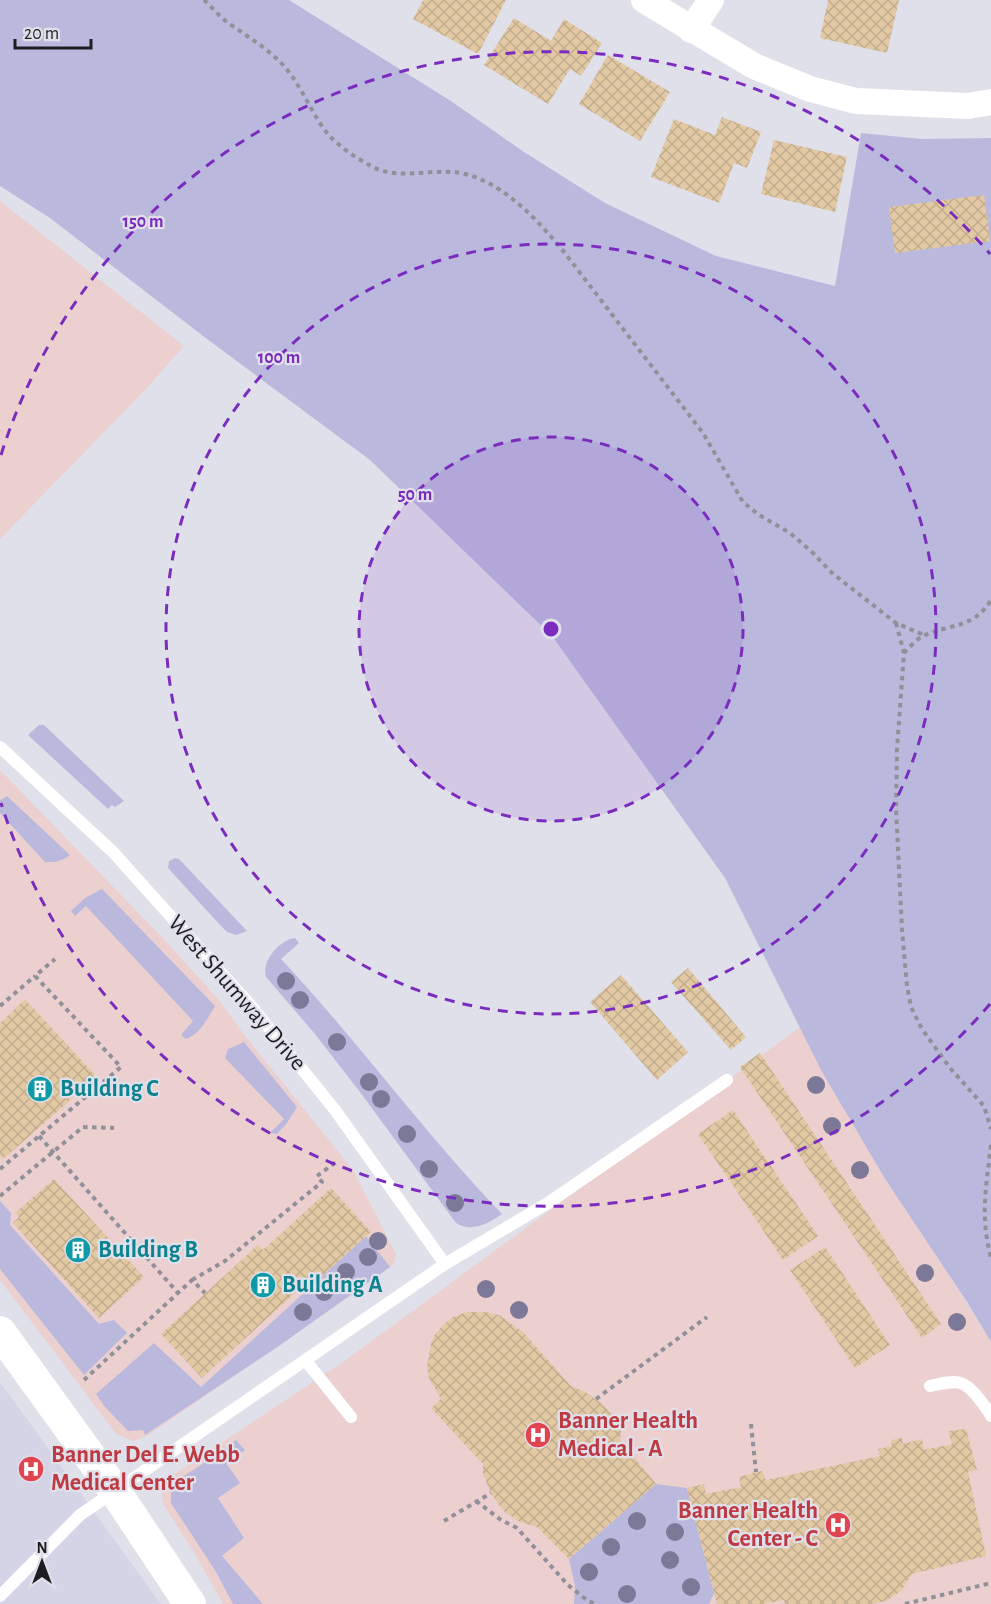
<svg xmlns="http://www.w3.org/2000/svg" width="991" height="1604" font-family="'Alegreya Sans',sans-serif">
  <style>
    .commercial { fill: #ebd0cf }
    .built { fill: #d4d4e6 }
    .green { fill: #bab9dd }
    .building { fill: url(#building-cross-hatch) }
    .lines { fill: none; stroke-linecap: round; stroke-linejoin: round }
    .path { stroke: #909099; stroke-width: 4; stroke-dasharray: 4.5 4.5; stroke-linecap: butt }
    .service { stroke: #fff; stroke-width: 12 }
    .minor { stroke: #fff; stroke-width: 26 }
    .tertiary { stroke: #fff; stroke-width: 32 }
    .tree { fill: #7b7898 }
    .ring { fill: none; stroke: #7b2cbf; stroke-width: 3; stroke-dasharray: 10 8 }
    .labels { text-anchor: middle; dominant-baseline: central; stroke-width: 4.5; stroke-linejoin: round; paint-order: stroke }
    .street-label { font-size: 24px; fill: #1d1d21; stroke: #e0e0eb }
    .culture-label { font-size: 24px; font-weight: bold; fill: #0d838f; stroke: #e0e0eb; text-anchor: start }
    .health-label { font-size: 24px; font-weight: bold; fill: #be3a42; stroke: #e0e0eb; text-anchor: start }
    .centre { fill: #7b2cbf; stroke: #e0e0eb; stroke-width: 3 }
    .ring-label { font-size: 18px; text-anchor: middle; font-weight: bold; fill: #7b2cbf; stroke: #e0e0eb; stroke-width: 4.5; stroke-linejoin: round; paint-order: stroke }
  </style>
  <defs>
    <pattern id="building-cross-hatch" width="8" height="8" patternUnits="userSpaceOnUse" patternTransform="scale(1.5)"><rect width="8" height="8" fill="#e2c9a4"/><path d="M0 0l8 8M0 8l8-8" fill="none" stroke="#c1ac8d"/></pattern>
  </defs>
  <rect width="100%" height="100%" fill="#e0e0eb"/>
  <g class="commercial">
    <path d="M0 201 184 346 146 389 0 539Z"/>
    <path d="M0 770 162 937 218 999 243 1033 353 1170 396 1254 394 1264 362 1288 147 1436 134 1441 116 1434 0 1280Z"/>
    <path d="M800 1027 822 1072 991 1342V1604H223L196 1556 163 1504 161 1494 168 1478 343 1362Z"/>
  </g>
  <path class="built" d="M0 1382 126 1556 161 1604H0Z"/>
  <g class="green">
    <path d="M0 0H289L451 101 524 152 605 203 716 256 835 286 861 133 922 139 991 138V1342L967 1302 887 1182 822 1072 725 878 552 636 370 460 207 339 50 218 0 186Z"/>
    <path d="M39 725H44L124 801 115 807 112 805 108 809 28 735Z"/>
    <path d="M7 796 70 855C61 862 55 862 45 862L0 813V800Z"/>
    <path d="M175 858 179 859 247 931 236 935 227 932 220 925 168 868 169 861Z"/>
    <path d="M102 889 215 1006C207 1019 200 1034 186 1039L181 1035 193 1021 86 906 75 916 71 911 85 898Z"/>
    <path d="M295 938 299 943 281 959C358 1041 424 1133 502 1214 489 1223 472 1233 456 1223L363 1096 315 1034 266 977C261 962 279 940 295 938Z"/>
    <path d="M244 1042 297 1107 287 1123 277 1134 270 1133 284 1119 225 1058 228 1049Z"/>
    <path d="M0 1201 11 1213 10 1225 99 1324 114 1320 127 1333 84 1375 0 1269Z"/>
    <path d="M366 1236 390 1267 276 1348 145 1435 143 1430 128 1431 105 1407 96 1394 154 1343 201 1387Z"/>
    <path d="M236 1440 245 1450 226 1463 240 1483 218 1498 244 1538 222 1556 263 1604H233L216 1572 171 1503V1488L178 1480 216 1455Z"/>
    <path d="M656 1484 687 1488 714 1593 709 1604H574L575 1586 569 1559Z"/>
  </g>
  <g class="building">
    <path d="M423 0H506L478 54 413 19Z"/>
    <path d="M828 0H899L887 53 820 38Z"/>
    <path d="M514 18 551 41 564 19 602 43 581 76 570 69 548 104 484 65Z"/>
    <path d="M608 55 670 92 640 141 579 104Z"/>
    <path d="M722 117 761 132 747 168 734 163 719 203 651 177 674 119 715 135Z"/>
    <path d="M774 140 847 157 835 212 761 194Z"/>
    <path d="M984 195 990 241 895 253 889 207Z"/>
    <path d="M688 968 746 1037 731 1050 671 982Z"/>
    <path d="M621 975 688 1052 657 1080 590 1002Z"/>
    <path d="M25 999 95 1075 66 1104 3 1159 0 1156V1023Z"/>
    <path d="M760 1053 941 1324 922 1338 740 1067Z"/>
    <path d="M733 1110 818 1236 783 1260 698 1134Z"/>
    <path d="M54 1179 144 1277 99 1318 13 1223 19 1217 15 1213Z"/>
    <path d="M331 1188 371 1232 302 1294 298 1290 202 1378 161 1334 258 1245 263 1250Z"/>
    <path d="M825 1247 890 1345 855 1368 790 1270Z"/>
    <path d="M467 1312H484L499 1315 523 1332 571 1386 587 1393 602 1404 616 1419 621 1430 620 1440 656 1484 569 1559 537 1527 520 1522 506 1513 499 1505 491 1493 483 1474V1464L431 1408 441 1399 429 1378 427 1366 431 1344 434 1336 443 1325 453 1317Z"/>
    <path d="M966 1429 977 1470 968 1472 986 1556 912 1574 901 1591 886 1601 872 1604H785L784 1600 763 1604H717L687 1488 704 1484 706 1494 741 1487 739 1477 756 1472 762 1471 766 1480 880 1456 878 1449 892 1446 891 1440 902 1438 903 1444 922 1439 924 1450 952 1444 948 1431Z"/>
  </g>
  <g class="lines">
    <g class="path">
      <path d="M204 0C212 7 219 16 227 22 246 36 266 47 282 64 301 84 310 111 327 133 338 146 356 158 371 166 397 180 424 170 452 172 497 175 537 219 564 252L703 433 743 502 759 515 790 533 813 553 832 573 896 623 924 635"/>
      <path d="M896 623 904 653 897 749 896 809 902 930 907 986 911 1007 922 1029 950 1068 984 1106 991 1129"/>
      <path d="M904 653C910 647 917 638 925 635 951 624 974 628 991 600"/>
      <path d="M0 1006 35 976"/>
      <path d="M39 1136 178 1293"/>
      <path d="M991 1145C986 1188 980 1215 991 1258"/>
      <path d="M0 1169 121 1067 35 976 55 959"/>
      <path d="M0 1196 83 1127 114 1128"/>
      <path d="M192 1280 225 1261 322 1182 317 1176 336 1162"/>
      <path d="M84 1380 192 1280 205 1293"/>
      <path d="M596 1399 707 1317"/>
      <path d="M751 1424 756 1472"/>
      <path d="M476 1501 501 1520 517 1528 568 1585 588 1601 596 1604"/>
      <path d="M444 1521 491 1493"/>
      <path d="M905 1604 991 1583"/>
    </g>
    <g class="service">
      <path d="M0 747 113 852 252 1007 335 1110 445 1264"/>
      <path d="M306 1361 351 1417"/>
      <path d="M930 1386C956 1380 964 1378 980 1400 984 1405 988 1410 991 1416"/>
      <path d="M0 1596 80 1515 445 1264 548 1203 727 1080"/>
    </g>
    <g class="minor">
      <path d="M644 0 754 66 810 89 856 101 968 106 991 102"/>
      <path d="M691 30 711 0"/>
    </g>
    <path class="tertiary" d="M0 1332 115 1491 190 1604"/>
  </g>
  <g class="tree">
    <circle cx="286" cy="981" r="9"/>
    <circle cx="300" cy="1000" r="9"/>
    <circle cx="337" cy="1042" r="9"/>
    <circle cx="369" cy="1082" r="9"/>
    <circle cx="816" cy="1085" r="9"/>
    <circle cx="381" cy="1099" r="9"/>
    <circle cx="832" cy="1126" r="9"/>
    <circle cx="407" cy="1134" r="9"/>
    <circle cx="429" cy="1169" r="9"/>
    <circle cx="860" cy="1170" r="9"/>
    <circle cx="455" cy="1203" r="9"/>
    <circle cx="378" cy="1241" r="9"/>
    <circle cx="368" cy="1257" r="9"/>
    <circle cx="346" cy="1272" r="9"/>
    <circle cx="925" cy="1273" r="9"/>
    <circle cx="486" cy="1289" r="9"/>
    <circle cx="324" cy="1292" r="9"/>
    <circle cx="519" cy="1310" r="9"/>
    <circle cx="303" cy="1312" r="9"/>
    <circle cx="957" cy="1322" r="9"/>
    <circle cx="637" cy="1521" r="9"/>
    <circle cx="675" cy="1532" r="9"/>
    <circle cx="611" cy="1547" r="9"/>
    <circle cx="670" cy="1560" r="9"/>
    <circle cx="589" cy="1572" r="9"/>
    <circle cx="691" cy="1587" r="9"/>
    <circle cx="627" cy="1594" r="9"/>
  </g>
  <circle cx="551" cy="629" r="192" fill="#7b2cbf" fill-opacity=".12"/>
  <g class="ring">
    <circle cx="551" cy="629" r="192"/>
    <circle cx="551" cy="629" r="385"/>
    <path d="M990 1004A577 577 0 0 1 1 803M1 455A577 577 0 0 1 990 254"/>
  </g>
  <defs>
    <symbol id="building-disc" viewBox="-11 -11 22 22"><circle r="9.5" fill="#0f9aa8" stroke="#e0e0eb"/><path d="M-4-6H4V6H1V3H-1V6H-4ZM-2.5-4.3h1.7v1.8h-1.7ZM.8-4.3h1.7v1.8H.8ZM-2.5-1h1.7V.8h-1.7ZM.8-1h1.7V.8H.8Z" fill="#fff"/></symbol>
    <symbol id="hospital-disc" viewBox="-11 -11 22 22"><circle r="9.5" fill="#e0444e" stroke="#e0e0eb"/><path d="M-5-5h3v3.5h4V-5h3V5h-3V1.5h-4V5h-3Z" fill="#fff"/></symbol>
  </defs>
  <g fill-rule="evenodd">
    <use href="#building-disc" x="25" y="1074" width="30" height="30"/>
    <use href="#building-disc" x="63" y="1235" width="30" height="30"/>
    <use href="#building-disc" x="248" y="1270" width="30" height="30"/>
    <use href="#hospital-disc" x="523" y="1420" width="30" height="30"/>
    <use href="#hospital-disc" x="16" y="1454" width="30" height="30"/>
    <use href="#hospital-disc" x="823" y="1510" width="30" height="30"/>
  </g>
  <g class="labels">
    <g class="street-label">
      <text transform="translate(237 993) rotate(49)">West Shumway Drive</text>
    </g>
    <g class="culture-label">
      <text x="60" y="1089">Building C</text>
      <text x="98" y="1250">Building B</text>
      <text x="282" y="1285">Building A</text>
    </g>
    <g class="health-label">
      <text x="558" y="1421">Banner Health<tspan x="558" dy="28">Medical - A</tspan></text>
      <text x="51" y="1455">Banner Del E. Webb<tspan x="51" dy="28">Medical Center</tspan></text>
      <text x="818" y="1511" text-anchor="end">Banner Health<tspan x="818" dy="28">Center - C</tspan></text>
    </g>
  </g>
  <circle cx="551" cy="629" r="9" class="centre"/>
  <g class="ring-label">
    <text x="143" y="227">150 m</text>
    <text x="279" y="363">100 m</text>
    <text x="415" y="500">50 m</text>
  </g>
  <g transform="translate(42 1562)" stroke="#e0e0eb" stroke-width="4.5" paint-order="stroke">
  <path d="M0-4.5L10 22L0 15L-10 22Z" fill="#1d1d21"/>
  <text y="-9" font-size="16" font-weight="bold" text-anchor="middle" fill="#1d1d21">N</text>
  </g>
  <path d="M15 39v9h76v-9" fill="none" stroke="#1d1d21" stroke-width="3"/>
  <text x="24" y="39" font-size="18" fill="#1d1d21" stroke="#e0e0eb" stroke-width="4.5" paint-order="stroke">20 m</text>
</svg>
